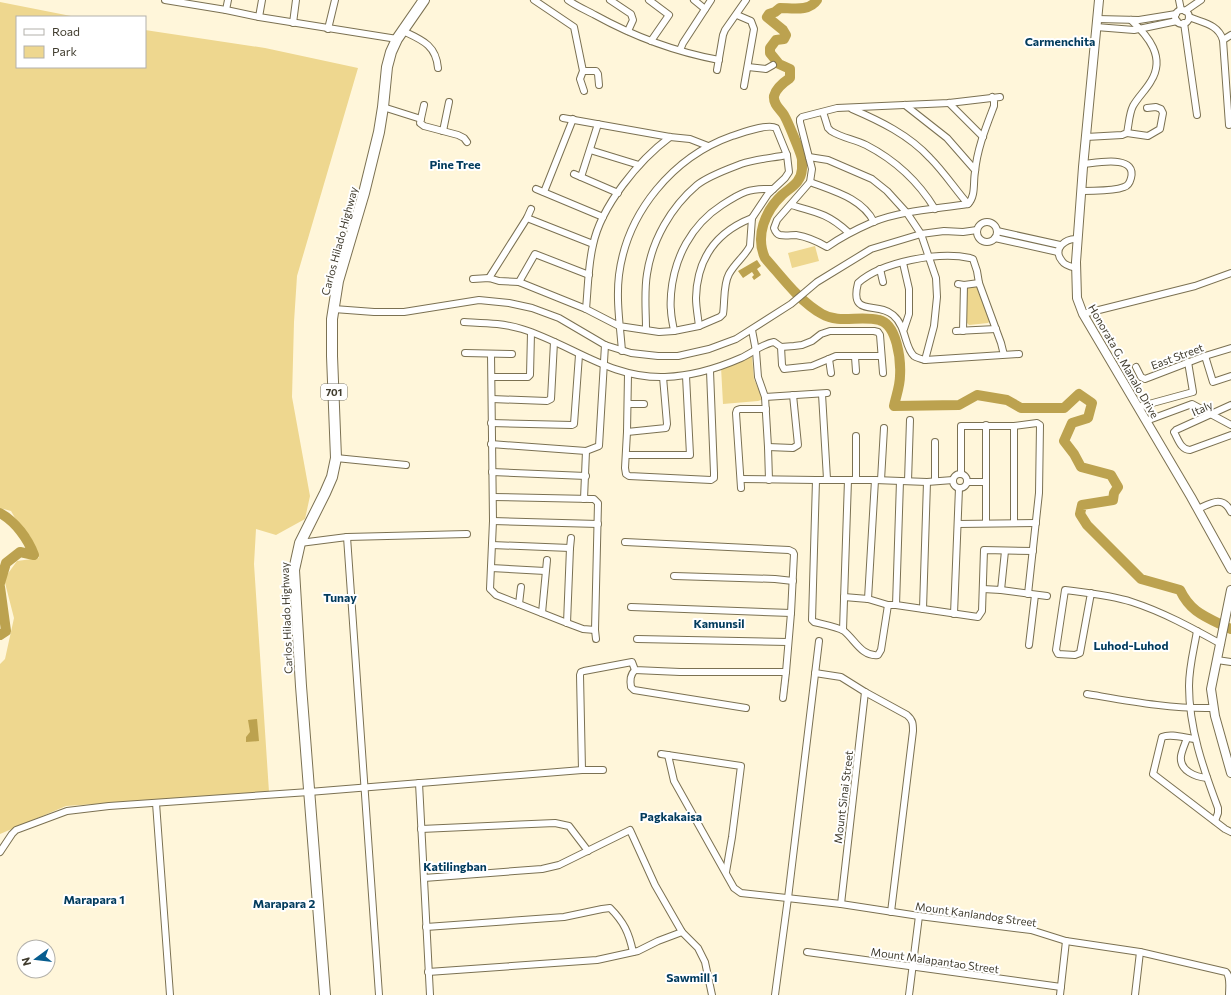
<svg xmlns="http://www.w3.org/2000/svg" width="1231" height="995" font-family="Commissioner,sans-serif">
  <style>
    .green { fill: #eed78f }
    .water { fill: #bca24f }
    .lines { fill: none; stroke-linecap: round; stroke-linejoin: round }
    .river { stroke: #bca24f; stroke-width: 10 }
    .minor-casing { stroke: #7b7152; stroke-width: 8 }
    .tertiary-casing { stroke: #7b7152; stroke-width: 10 }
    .primary-casing { stroke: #7b7152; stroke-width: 12 }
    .minor { stroke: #fff; stroke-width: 6 }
    .tertiary { stroke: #fff; stroke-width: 8 }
    .primary { stroke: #fff; stroke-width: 10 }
    .labels { text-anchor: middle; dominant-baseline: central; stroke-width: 4; stroke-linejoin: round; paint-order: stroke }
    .shield { fill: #fff; stroke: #79766d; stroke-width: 1 }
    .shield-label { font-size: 10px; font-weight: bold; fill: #403c2e }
    .street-label { font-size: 11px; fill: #403c2e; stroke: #fff }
    .neighbourhood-label { font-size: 12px; font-weight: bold; fill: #023b5d; stroke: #fff }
  </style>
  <rect width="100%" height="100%" fill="#fff6da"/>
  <g class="green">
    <path d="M0 2 76 17H17V67H145V30L265 48 358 68 297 276 294 322 292 397 310 496 305 519 276 535 256 529 254 564 269 792 66 806 0 834V664L5 659 14 618 4 579 17 561 39 558 30 536 18 523 11 511 0 508Z"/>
    <path d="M815 246 819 261 792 268 788 253Z"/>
    <path d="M977 285 990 320 989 322 988 323 969 325 966 322 967 286Z"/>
    <path d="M748 357H752L754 379 762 397 761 400 758 401 723 404 721 367Z"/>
  </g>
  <g class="water">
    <path d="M757 260 761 266 757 269 761 275 754 280 752 277 754 275 752 272 743 278 738 271Z"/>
    <path d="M257 719 259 741 246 742V737L250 732 248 720Z"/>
  </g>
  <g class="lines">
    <g class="river">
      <path d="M817 0C809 12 792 8 780 8L775 12 769 14 767 17 783 30 786 35 784 39 776 40 770 48V53L779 64 790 69V78C784 82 776 88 774 96 773 104 780 109 784 115 787 120 802 155 802 160 802 163 802 166 802 169 801 183 791 187 782 195 765 211 755 236 765 258 782 277 799 301 822 314 839 324 860 315 879 320 897 324 901 360 900 376 900 386 896 396 894 406L959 405 977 395 1007 400 1021 408H1064L1079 394 1092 403 1088 418 1072 423 1064 441 1074 454 1081 467 1111 475 1118 487 1114 493 1113 500 1082 505 1080 514 1087 525 1141 579 1180 590C1189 609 1201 615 1220 624"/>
      <path d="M0 513C16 522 28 539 34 555L20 552 6 563 0 583"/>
      <path d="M0 587 6 631 0 635"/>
      <path d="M1229 628 1231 629"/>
    </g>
    <defs>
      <g id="minor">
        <path d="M165 0 226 10 259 17 397 39"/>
        <path d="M534 0 574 27 583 71 580 79 584 91"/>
        <path d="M568 0C576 6 586 10 595 15 633 36 676 52 719 60"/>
        <path d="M610 0 631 14 633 20 628 31"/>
        <path d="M649 0 669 15 651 41"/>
        <path d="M694 0 705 9"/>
        <path d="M1179 0 1181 10"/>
        <path d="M226 10 228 0"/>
        <circle cx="1182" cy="17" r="7"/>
        <path d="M1185 11 1201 0"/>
        <path d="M737 15 751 21 754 29 744 86"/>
        <path d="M259 17 262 0"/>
        <path d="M1189 17C1203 23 1218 24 1223 40L1229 125"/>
        <path d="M1097 19 1139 20 1176 14"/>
        <path d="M293 23 296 0"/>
        <path d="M1184 23 1197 115"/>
        <path d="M1096 27 1134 30 1177 21"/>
        <path d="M328 29 335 0"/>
        <path d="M403 31C422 40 436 45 438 68"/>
        <path d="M1223 40 1231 35"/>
        <path d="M680 50 683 43 711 0"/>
        <path d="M748 67 766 69 773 65"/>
        <path d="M717 70 723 35 725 30 746 0"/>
        <path d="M583 71H596L598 74 599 85"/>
        <path d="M992 97 994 101V106C986 127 977 149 975 172 973 182 976 196 968 204 937 209 903 210 873 222 857 229 841 237 827 247 817 241 808 237 796 235 791 235 785 236 780 235 776 234 775 231 774 228L777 220 810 182 812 169 800 122V119L802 117 837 108 949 103 1000 97"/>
        <path d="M949 103 983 137"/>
        <path d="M424 105 420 123 424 126 458 135 464 138 467 142"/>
        <path d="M905 105 947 138 975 170"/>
        <path d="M383 107 421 119"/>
        <path d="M852 109C880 121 909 135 930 158 944 172 955 189 968 204"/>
        <path d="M823 112 828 128 831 131C842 138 854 139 866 145 895 160 918 181 935 209"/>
        <path d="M563 118 670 137 690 139 708 146"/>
        <path d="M443 131 449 102"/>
        <path d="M1127 133 1148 136 1160 129 1163 113 1161 109 1156 107 1147 108"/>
        <path d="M1086 137 1122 135 1127 133C1129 124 1129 114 1133 106 1138 97 1146 90 1151 81 1166 57 1148 36 1131 20"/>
        <path d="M590 150 639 165"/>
        <path d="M809 157 828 160 872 179 887 191 907 213 921 234 936 278 937 297 934 326 925 360"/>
        <path d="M574 174 618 193"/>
        <path d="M581 177 598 124"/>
        <path d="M810 182C833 191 862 198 874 222"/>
        <path d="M536 189 603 217"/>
        <path d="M1081 191C1095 190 1111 192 1124 187 1128 186 1130 182 1131 178 1137 154 1096 163 1083 164"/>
        <path d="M544 192 573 119"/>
        <path d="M791 205C816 212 829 214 849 233"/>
        <path d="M527 218 593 244"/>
        <circle cx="987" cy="232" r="10"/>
        <path d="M997 231 1060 245"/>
        <path d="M995 238 1058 252"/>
        <path d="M903 263 909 289V314L904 329"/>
        <path d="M1077 268C1072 267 1065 266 1062 261 1052 249 1065 238 1078 239"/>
        <path d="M880 269 883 282"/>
        <path d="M489 278 527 218 531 209"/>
        <path d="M473 279 489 278 499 281 519 282 586 309 619 326 659 332 674 331 699 326 720 317 723 314C725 301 723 285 729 274 735 263 745 256 750 246L752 218 768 194 785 178 789 172 787 155 776 128C768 123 742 133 732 136 673 157 627 212 619 275 616 300 620 325 622 351"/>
        <path d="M519 282 535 254 589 275"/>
        <path d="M958 284 964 285 979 283"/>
        <path d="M334 309 374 312H404L479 300 509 303 532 308 559 318 605 345 631 353 658 356H678L709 349 736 339 791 304 817 282 871 249 921 234 944 231 963 232 977 230"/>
        <path d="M586 309C588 288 588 266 593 245 601 206 639 160 670 137"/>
        <path d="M1083 314 1195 286 1231 273"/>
        <path d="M464 322C483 323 503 323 522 329 571 344 610 379 665 377 692 376 716 369 741 358 752 353 762 344 774 342L781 347 794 346 802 345 812 341 821 334 830 331H874L878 332 880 335 883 373"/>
        <path d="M699 326C698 317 696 307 696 298 697 259 716 232 752 218"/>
        <path d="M646 329C646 311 644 292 647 274 652 240 671 207 697 185 708 176 728 169 741 164 756 159 772 158 787 155"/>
        <path d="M752 330 756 351 758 377 765 397 768 447 769 480"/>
        <path d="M674 331C673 324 671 317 671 310 670 305 671 299 671 294 674 258 691 225 722 205 742 192 749 188 773 189"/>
        <path d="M956 331 996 329"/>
        <path d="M963 331 964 285"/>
        <path d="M781 347 782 365 784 369 812 366 836 356H881"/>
        <path d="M465 353 512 354"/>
        <path d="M491 354 493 521 490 589 496 595 567 623 583 629 595 630"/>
        <path d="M1004 355 1001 343 979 283 977 271 973 259 970 258C939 251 881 262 858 283 849 318 877 301 893 315 907 327 904 347 914 356 917 358 921 359 925 360L1019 354"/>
        <path d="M1205 356 1213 382 1231 376"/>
        <path d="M855 357 856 371"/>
        <path d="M829 359 831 373"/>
        <path d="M1136 367 1141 377 1145 379 1205 356 1231 348"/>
        <path d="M628 374 627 432 625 468 626 474 629 476 711 480 714 478V473L710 371"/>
        <path d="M492 377H528L530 375 531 333"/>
        <path d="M822 394 827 479"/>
        <path d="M765 397 827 393"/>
        <path d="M492 399 547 401 551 399 554 342"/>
        <path d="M628 404H644"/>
        <path d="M1231 405 1176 430 1174 432C1178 439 1181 450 1190 450L1231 435"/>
        <path d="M1138 407 1193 392 1188 362"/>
        <path d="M1146 421 1192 404 1231 425"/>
        <path d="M491 423 572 425 574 424 579 355"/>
        <path d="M986 425V523"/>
        <path d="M627 432 666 428 667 424 663 377"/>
        <path d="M491 444 586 451 599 446 605 345"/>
        <path d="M768 447 793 448 798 445 793 395"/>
        <path d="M627 455H690L686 376"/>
        <path d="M336 458 406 465"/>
        <path d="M492 472 586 476"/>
        <circle cx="960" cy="481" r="7"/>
        <path d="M961 474V426H1014L1037 423 1040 425 1039 493 1028 594"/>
        <path d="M741 479 816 480H875L927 482 953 480"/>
        <path d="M816 480 812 620 814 622C822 624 838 627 844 631 855 640 862 657 878 655L881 650 888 605"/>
        <path d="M856 480V436"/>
        <path d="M881 480 884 428"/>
        <path d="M908 481 910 420"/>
        <path d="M935 481V442"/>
        <path d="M968 482H986"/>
        <path d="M741 488 736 413 737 410 740 409H766"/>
        <path d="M493 497 591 499H594L598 503 595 630 596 639"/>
        <path d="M584 499 586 451"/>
        <path d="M1198 509C1211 503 1223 495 1231 512"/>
        <path d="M493 521 598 524"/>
        <path d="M1014 523V426"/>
        <path d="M958 524 1036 523"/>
        <path d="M347 537 379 995"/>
        <path d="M300 543 347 537 467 534"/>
        <path d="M492 545 570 548"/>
        <path d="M491 568 545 571"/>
        <path d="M674 576 775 579 793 581"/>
        <path d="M983 589 1001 590 1005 551"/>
        <path d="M1001 590 1047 596"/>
        <path d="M1091 593 1080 653 1075 655 1058 654 1056 650 1065 590C1088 593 1110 595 1132 602 1163 612 1192 628 1221 644"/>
        <path d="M844 597 868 599 888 605H896L978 617 982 611 984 550 1033 551"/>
        <path d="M868 599 875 480"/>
        <path d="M519 604 521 587"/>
        <path d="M896 605 900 481"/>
        <path d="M631 607 791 613"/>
        <path d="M923 609 927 482"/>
        <path d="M542 613 547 560"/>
        <path d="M954 614 959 488"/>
        <path d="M567 623 570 548 571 538"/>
        <path d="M843 630 848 480"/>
        <path d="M1197 631C1194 649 1189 667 1189 686 1189 728 1203 768 1218 808V813L1215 821"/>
        <path d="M637 639 788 642"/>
        <path d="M1029 645 1035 595"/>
        <path d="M1217 660 1231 662"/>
        <path d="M635 670C630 675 630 680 631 687L634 690 746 708"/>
        <path d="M815 673 841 677 865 692 907 715C913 720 913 724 913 731L891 912"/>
        <path d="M1087 694C1129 701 1170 709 1213 708"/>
        <path d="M783 698 786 672"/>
        <path d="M1187 738C1185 744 1182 750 1181 756 1179 771 1196 777 1207 778"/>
        <path d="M1195 739C1185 738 1171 733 1162 737L1153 774 1225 829 1231 832"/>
        <path d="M661 754 741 766 732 837 726 872"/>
        <path d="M668 755 674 781 734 888 741 893 841 904 919 916 1031 930 1066 941 1140 952 1226 972C1231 977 1229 988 1229 995"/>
        <path d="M582 770 580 675 581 672 584 671 632 662 635 670 680 672H786L791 613 794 554 793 552 789 550 625 542"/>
        <path d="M419 783 430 995"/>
        <path d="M156 803 170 995"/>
        <path d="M421 829 555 823 569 826 588 851"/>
        <path d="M0 852 12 834 16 830 67 811 109 806 309 792 582 770H603"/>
        <path d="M424 878 542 869 559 865 630 830 655 885 682 932 698 948 705 962 712 995"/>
        <path d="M841 904 865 692"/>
        <path d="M426 927 564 917 602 909 610 908C624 922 629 933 633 952"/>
        <path d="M807 952 1061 987"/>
        <path d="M428 972 597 960 638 951 658 941 682 932"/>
        <path d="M775 995 788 898 819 641"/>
        <path d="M909 995 919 916"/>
        <path d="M1060 995 1066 941"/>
        <path d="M1135 995 1140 952"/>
      </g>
      <g id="tertiary">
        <path d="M1099 0 1083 167 1076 262 1077 298 1083 314 1191 497 1231 569"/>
        <path d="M1231 590 1211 689 1215 716 1231 773"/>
      </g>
      <path id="primary" d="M325 995 301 686 294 570 300 543 325 493 332 477 336 458 332 356V319L338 281 364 193 379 132 383 107 387 67 391 52 397 39 424 0"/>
    </defs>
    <use href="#minor" class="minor-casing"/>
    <use href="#tertiary" class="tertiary-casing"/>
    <use href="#primary" class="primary-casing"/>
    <use href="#minor" class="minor"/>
    <use href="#tertiary" class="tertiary"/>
    <use href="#primary" class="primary"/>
  </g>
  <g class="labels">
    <rect class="shield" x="321" y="384" width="26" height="16" rx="3"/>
    <g class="shield-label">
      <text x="334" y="392">701</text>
    </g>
    <g class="street-label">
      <text transform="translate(339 241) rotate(-75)">Carlos Hilado Highway</text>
      <text transform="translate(1177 356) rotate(-20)">East Street</text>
      <text transform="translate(1124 361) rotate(60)">Honorata G. Manalo Drive</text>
      <text transform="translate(1202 408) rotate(-24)">Italy</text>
      <text transform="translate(286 618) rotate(-92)">Carlos Hilado Highway</text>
      <text transform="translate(843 797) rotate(-83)">Mount Sinai Street</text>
      <text transform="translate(976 914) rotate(8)">Mount Kanlandog Street</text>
      <text transform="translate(935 960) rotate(8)">Mount Malapantao Street</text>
    </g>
    <g class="neighbourhood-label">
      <text x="1060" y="41">Carmenchita</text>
      <text x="455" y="164">Pine Tree</text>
      <text x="340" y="597">Tunay</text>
      <text x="719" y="623">Kamunsil</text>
      <text x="1131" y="645">Luhod-Luhod</text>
      <text x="671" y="816">Pagkakaisa</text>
      <text x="455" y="866">Katilingban</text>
      <text x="94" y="899">Marapara 1</text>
      <text x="284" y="903">Marapara 2</text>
      <text x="692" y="977">Sawmill 1</text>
    </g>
  </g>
  <rect x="16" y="16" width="130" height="52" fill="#ffffff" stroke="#b3b1ab"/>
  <rect x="24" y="29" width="20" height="6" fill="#ffffff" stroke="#b3b1ab"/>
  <text x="52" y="36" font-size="12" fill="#403c2e">Road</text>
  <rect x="24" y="46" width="20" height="12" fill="#eed78f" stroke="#b3b1ab"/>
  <text x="52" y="56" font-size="12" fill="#403c2e">Park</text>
  <g transform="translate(36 959) rotate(255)"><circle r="19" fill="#ffffff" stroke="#b3b1ab"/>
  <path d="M0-3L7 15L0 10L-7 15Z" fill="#075d8f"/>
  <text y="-6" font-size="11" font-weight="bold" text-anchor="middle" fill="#403c2e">N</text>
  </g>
</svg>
